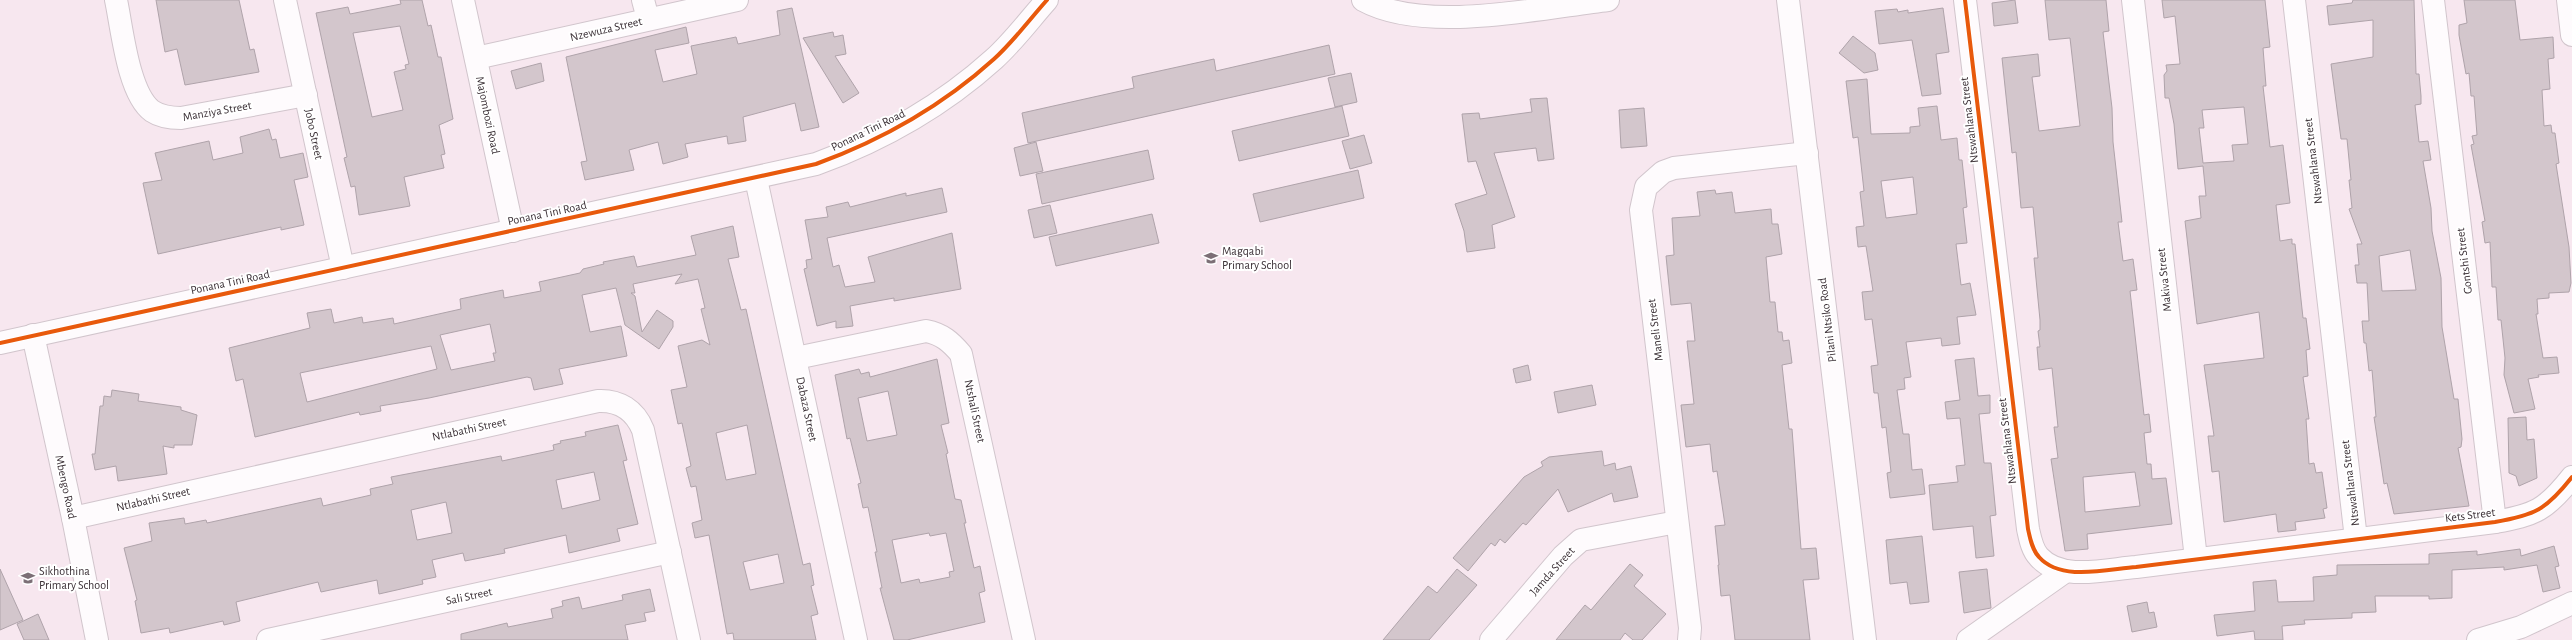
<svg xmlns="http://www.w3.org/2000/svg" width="2572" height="640" font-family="'Alegreya Sans',sans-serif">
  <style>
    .building { fill: #d3c6cc; stroke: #afa3aa; fill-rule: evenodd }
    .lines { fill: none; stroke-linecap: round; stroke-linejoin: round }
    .minor-casing { stroke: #d1c5cc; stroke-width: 24 }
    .tertiary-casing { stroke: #d1c5cc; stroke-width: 24 }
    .minor { stroke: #fefbfd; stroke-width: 22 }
    .tertiary { stroke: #fefbfd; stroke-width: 22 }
    .cycleway-casing { stroke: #fff; stroke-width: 6 }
    .cycleway { stroke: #e8590c; stroke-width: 4 }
    .labels { text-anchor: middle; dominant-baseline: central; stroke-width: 4; stroke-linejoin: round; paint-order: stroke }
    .street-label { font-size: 12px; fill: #3a2f35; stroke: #fff }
    .poi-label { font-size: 12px; fill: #3a2f35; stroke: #fff; text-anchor: start }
  </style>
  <rect width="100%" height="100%" fill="#f7e7ef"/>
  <g class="building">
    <path d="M156 0H239L250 50 254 49 259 72 185 85 177 49 165 52Z"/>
    <path d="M400 0H422L428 26 431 25 438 57H441L453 119 439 125 445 154 441 155 444 168 404 177 410 206 359 215 355 186 351 187 344 158 347 157 316 13 348 7 350 14 401 4ZM400 26 409 64 405 65 406 69 394 72 403 110 372 117 353 33Z"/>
    <path d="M2015 0 2018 23 1994 26 1992 3Z"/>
    <path d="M2045 0H2106L2109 31 2103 32 2112 108 2113 142 2122 222H2118L2123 261 2133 259 2137 290 2130 291 2144 415 2149 414 2151 432 2144 433 2147 464H2151L2152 479 2166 478 2172 524 2087 534 2088 549 2065 551 2051 459 2058 458 2054 427H2058L2052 368 2039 370 2037 347H2040L2038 331 2040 330V320L2034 258H2038L2033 207 2021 208 2016 152 2012 153 2002 58 2038 54 2040 76 2032 77 2039 131 2080 126 2070 38 2049 40ZM2135 472 2140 506 2085 512 2083 477Z"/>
    <path d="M2162 0H2265L2270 47 2263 48 2266 86H2263L2270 147 2283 145 2290 203 2276 205 2280 241 2292 239V244H2295L2303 318H2306L2310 349 2306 350 2308 376 2303 377 2309 419H2306L2309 464 2314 463 2316 473 2322 472 2327 508 2323 509 2325 518 2295 522 2296 530 2278 532 2276 514 2224 522 2219 471 2212 472 2208 436H2214L2204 365 2264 358 2259 312 2197 324 2185 221 2201 218 2199 196H2206L2203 166 2178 169 2174 124 2169 98H2165L2164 75 2167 71 2166 65 2180 64 2175 16 2164 18ZM2244 107 2248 144 2232 145 2234 161 2203 163 2199 128H2204L2202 110Z"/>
    <path d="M2353 0H2414L2416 74H2419L2421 96V104L2415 105 2419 142 2428 141 2431 160 2423 161 2431 208 2432 231 2441 278 2442 327 2454 399H2458L2462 439 2461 447 2458 448 2469 506 2394 514 2387 483 2384 484 2374 417H2376L2372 370 2369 371 2366 343H2364L2362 321H2369L2367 283H2357L2355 265H2359L2357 244H2362L2349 209 2352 208 2349 180H2351L2347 139H2341L2331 64 2373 57V20L2329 25 2327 6 2352 3ZM2410 250 2416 290 2382 291 2379 256Z"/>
    <path d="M2464 0H2515L2520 40 2553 37 2554 58 2548 59 2550 89 2542 90 2544 126 2551 125 2552 133H2555L2559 163 2556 164 2569 247 2571 283 2569 292 2549 293V298L2537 299 2538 314H2536L2543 358 2557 357 2559 373 2538 375 2539 377 2528 379 2535 409 2514 413 2504 375 2505 358 2501 320H2498L2496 287H2492L2490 242 2485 243 2482 222 2485 221 2471 145 2474 144 2472 136 2477 135 2474 96H2471L2469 73 2466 74 2459 35V25L2467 23Z"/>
    <path d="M792 8 819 127 801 131 795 103 743 117 746 141 728 144 727 136 685 144 688 157 663 164 658 142 629 150 634 170 585 180 581 162 587 161 566 57 686 27 689 43 655 50 663 82 697 74 691 46 736 37 738 44 780 35 777 11Z"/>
    <path d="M1943 8 1949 52 1936 54 1941 94 1922 96 1912 40 1879 44 1875 11 1897 9 1898 12 1908 10V13Z"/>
    <path d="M833 32 834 37 843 35 846 54 835 56 859 93 843 103 803 38Z"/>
    <path d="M1853 36 1875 53 1878 70 1864 73 1839 53Z"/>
    <path d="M1329 45 1335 74 1028 143 1022 113 1134 88 1132 77 1214 59 1216 71Z"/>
    <path d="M541 63 544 81 516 89 511 71Z"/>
    <path d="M1351 73 1357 102 1335 107 1328 78Z"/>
    <path d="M1867 79 1871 134 1910 133V127L1920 126 1918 108 1937 106 1941 140 1957 138 1959 160H1962L1967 207 1963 208 1967 243 1956 244 1961 285 1970 283 1976 315 1957 317 1960 344 1942 346 1941 338 1906 342 1911 377 1904 378 1905 389 1897 390 1903 434H1909L1912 470 1922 469 1925 494 1890 498 1887 473 1891 472 1886 427 1882 428 1878 393H1874L1871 366 1878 365 1872 319 1865 320 1862 292 1873 291 1866 246 1858 247 1856 227 1864 226 1860 192 1864 191 1858 137 1853 138 1846 81ZM1913 177 1917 214 1886 218 1881 181Z"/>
    <path d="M1547 98 1554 159 1538 161 1536 148 1494 153 1515 217 1492 225 1495 248 1467 252 1464 231 1455 204 1487 194 1476 161 1468 162 1462 114 1479 113 1480 119 1532 112 1530 99Z"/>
    <path d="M1342 106 1349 136 1239 161 1232 131Z"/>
    <path d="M1644 108 1647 146 1621 148 1619 110Z"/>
    <path d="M269 129 272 140 276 139 280 158 303 153 308 177 294 180 304 225 281 230V227L158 254 143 183 162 180 155 153 209 141 213 160 243 153 240 137Z"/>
    <path d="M1364 135 1372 163 1350 169 1342 141Z"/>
    <path d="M1036 142 1043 171 1020 176 1014 148Z"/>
    <path d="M1148 150 1154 179 1042 204 1036 174Z"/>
    <path d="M1358 170 1364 198 1260 222 1253 194Z"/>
    <path d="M942 188 947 212 827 238 833 267 839 265 845 287 875 282 868 257 952 233 961 289 894 301V298L850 306 853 326 836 328V321L817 326 804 269 807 268 806 260 812 259 805 220 828 217 826 207 848 202 850 207 906 193V196Z"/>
    <path d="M1715 190 1716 194 1732 192 1735 213 1771 209 1772 224H1778L1782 254 1766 257 1770 302H1775L1778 332H1782L1783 341 1789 340 1792 363 1782 365 1789 429H1792L1801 549 1816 548 1819 579 1803 580 1810 640H1735L1730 595 1721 596 1718 565H1719L1715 526 1725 525 1717 471 1713 472 1710 444 1686 447 1681 405 1694 404 1687 341H1695L1691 303 1671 305 1666 256 1674 255 1672 218 1700 216 1697 192Z"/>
    <path d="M1050 205 1057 233 1034 238 1028 210Z"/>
    <path d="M1152 214 1159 243 1056 266 1049 237Z"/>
    <path d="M733 226 739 257 728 259 741 310 746 309 803 565 810 563 814 585 811 586 818 614 811 616 816 640H734L733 633 727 634 709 535 695 538 692 523 702 520 696 486 691 487 686 468 691 466 682 423 678 424 671 390 687 387 678 346 702 340 710 345 701 309 705 308 698 279 675 284 682 274 633 284 635 293H631L635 296 642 332 657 310 673 321V327L659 349 625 325 616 288 582 295 590 332 621 326 627 356 559 369 563 384 534 390 531 378 527 377 429 398 380 406 381 411 360 415 359 412 255 437 243 379 236 381 229 348 310 328 307 313 331 309 334 323 362 317 363 323 393 318 394 324 461 309 460 299 503 290 504 298 541 291 539 282 580 273 583 269 604 264 603 262 634 256 637 267 696 255 691 236ZM490 324 496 353H493L495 361 451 370 440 335ZM431 346 437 369 307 402 300 373ZM747 425 756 474 726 480 716 433ZM778 554 784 583 750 590 743 562Z"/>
    <path d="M1974 358 1978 396 1990 395V413L1979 414 1984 463H1991L1996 515 1990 516 1994 556 1976 558 1973 526 1933 530 1929 485 1958 482 1956 466 1965 465 1960 418 1947 419 1945 402 1960 400 1955 360Z"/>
    <path d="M937 359 949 423 941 425 948 453 946 454 955 499 961 500 966 523H964L974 568 980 566 985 591 979 593 985 622 907 640H894L880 588H882L875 552H877L868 507 863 508 858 484 861 483 850 438 847 439 835 375 859 369 861 374 869 372 870 377ZM888 391 897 435 867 441 858 398ZM929 533 930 536 946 533 954 571 949 572 950 577 920 583 919 579 901 583 892 540Z"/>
    <path d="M1528 365 1531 380 1516 383 1513 369Z"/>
    <path d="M1592 385 1596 405 1558 413 1554 392Z"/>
    <path d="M112 390 139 394 138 401 181 407V410L197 415 192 445H174V448L163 446 167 474 118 481 116 466 95 470 92 454H95L100 406H103L104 396 111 397Z"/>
    <path d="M2526 417 2527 440 2534 439 2537 478 2519 486 2516 476 2509 473 2508 418Z"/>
    <path d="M618 425 627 460 623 461 638 524 617 529 620 541 569 553 566 535 504 549 505 553 465 561 463 553 432 560 436 577 422 580 423 584 379 594 377 580 321 592 318 582 236 602 240 621 224 625 223 621 170 633 169 628 141 633 135 601 137 600 124 548 152 541 149 523 184 518 185 524 206 520 207 523 321 498 323 506 371 495 370 489 393 484 391 477 501 456 502 461 554 450 553 445 561 443 560 441 586 436 585 432ZM594 472 600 500 562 509 556 480ZM446 502 452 533 417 540 411 510Z"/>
    <path d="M1602 451 1604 466 1615 463 1616 470 1631 466 1638 497 1614 502 1612 493 1568 512 1558 489 1526 525 1523 523 1505 543 1500 539 1495 546 1491 543 1468 571 1453 558 1524 477 1543 466 1541 462 1549 457Z"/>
    <path d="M1922 536 1929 602 1910 604 1907 582 1890 584 1886 540Z"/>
    <path d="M2554 546 2559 566 2555 567 2560 588 2543 592 2537 565 2504 570V567L2452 570V598L2429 599V596H2375L2376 612 2352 613V618L2304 620 2305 624 2282 626 2283 640H2255L2254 631 2217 636 2214 615 2255 611 2253 582 2276 580 2278 602 2314 601 2313 577 2337 575V565L2429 564V554L2477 551V555L2520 549 2521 556Z"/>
    <path d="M1630 564 1643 575 1634 586 1666 614 1642 640H1633L1625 633 1620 640H1556L1585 605 1591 610Z"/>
    <path d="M0 569 23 620 0 630Z"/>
    <path d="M1457 569 1477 585 1429 640H1383L1428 586 1437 593Z"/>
    <path d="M1987 569 1991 608 1964 613 1959 572Z"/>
    <path d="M650 589 655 611 644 613 646 621 625 625 628 640H461V634L507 623 508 627 553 618 551 609 563 606 562 601 579 597 582 609 623 600 622 595Z"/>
    <path d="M2147 602 2149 613 2154 612 2157 627 2132 632 2127 606Z"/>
    <path d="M38 614 49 640H24L17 624Z"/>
  </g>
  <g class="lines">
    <defs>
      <g id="minor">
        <path d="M116 0C122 28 128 93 152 111 161 117 170 118 181 118L306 95"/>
        <path d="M285 0 343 268"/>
        <path d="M463 0 513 231"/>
        <path d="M643 0 648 19"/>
        <path d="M1363 0C1425 34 1540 8 1608 0"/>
        <path d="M1788 0 1865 640"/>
        <path d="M1965 0 2028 529C2030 538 2032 550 2039 557 2061 582 2108 569 2136 567L2495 522C2535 515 2546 510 2572 477"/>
        <path d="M2133 0 2196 559"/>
        <path d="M2294 0 2356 539"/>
        <path d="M2433 0 2495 522"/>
        <path d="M2568 0 2572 35"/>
        <path d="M476 58 737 0"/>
        <path d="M756 179 856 640"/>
        <path d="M33 335 73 518 97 640"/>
        <path d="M796 358 926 331C942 334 951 342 961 354L1024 640"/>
        <path d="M73 518 598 401C619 400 635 410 643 430L689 640"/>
        <path d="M268 640 670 552"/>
        <path d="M1491 640 1563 556 1581 540 1677 522"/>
        <path d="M1689 640 1690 628 1641 210 1646 187 1663 172 1674 168 1807 153"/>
        <path d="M1968 640 2066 571"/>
        <path d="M2478 640 2521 627 2572 603"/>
      </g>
      <path id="tertiary" d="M0 343 816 164C882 140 942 106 994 59 1013 42 1030 19 1047 0"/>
    </defs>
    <use href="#minor" class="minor-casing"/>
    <use href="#tertiary" class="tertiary-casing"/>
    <use href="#minor" class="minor"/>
    <use href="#tertiary" class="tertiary"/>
    <defs>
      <g id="cycleway">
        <path d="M1965 0 2028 529C2030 538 2032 550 2039 557 2061 582 2108 569 2136 567L2495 522C2535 515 2546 510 2572 477"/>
        <path d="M0 343 816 164C882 140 942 106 994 59 1013 42 1030 19 1047 0"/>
      </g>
    </defs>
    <use href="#cycleway" class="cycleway-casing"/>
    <use href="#cycleway" class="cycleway"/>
  </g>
  <defs>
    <symbol id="school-bare" viewBox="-9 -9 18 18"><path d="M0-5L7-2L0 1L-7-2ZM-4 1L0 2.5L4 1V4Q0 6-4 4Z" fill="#7c6f76" stroke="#fff" stroke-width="2.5" paint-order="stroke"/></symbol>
  </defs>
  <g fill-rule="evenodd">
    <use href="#school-bare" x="1201" y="248" width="20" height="20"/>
    <use href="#school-bare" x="18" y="568" width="20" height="20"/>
  </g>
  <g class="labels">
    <g class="street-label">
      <text transform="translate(606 29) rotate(-13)">Nzewuza Street</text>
      <text transform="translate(217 111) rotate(-10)">Manziya Street</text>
      <text transform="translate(488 115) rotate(78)">Majombozi Road</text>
      <text transform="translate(1969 120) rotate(-97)">Ntswahlana Street</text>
      <text transform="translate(868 130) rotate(-26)">Ponana Tini Road</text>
      <text transform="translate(314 134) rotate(78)">Jobo Street</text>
      <text transform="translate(2313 161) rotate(-97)">Ntswahlana Street</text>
      <text transform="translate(547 213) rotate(-12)">Ponana Tini Road</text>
      <text transform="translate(2464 261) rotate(-97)">Gontshi Street</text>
      <text transform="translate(2164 280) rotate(-96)">Makiva Street</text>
      <text transform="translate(230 282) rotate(-12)">Ponana Tini Road</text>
      <text transform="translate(1827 320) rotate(-97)">Pilani Ntsiko Road</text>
      <text transform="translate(1655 330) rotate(-97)">Maneli Street</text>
      <text transform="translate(807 409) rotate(78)">Dabaza Street</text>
      <text transform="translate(975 411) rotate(78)">Ntshali Street</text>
      <text transform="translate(469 429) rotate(-12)">Ntlabathi Street</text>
      <text transform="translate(2007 441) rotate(-97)">Ntswahlana Street</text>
      <text transform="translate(2350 483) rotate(-97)">Ntswahlana Street</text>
      <text transform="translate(66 487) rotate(78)">Mbengo Road</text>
      <text transform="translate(153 499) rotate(-13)">Ntlabathi Street</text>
      <text transform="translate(2470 515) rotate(-7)">Kets Street</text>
      <text transform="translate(1552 571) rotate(-48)">Jamda Street</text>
      <text transform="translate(469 596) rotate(-12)">Sali Street</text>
    </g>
    <g class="poi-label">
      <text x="1222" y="251">Magqabi<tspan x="1222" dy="14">Primary School</tspan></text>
      <text x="39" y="571">Sikhothina<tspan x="39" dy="14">Primary School</tspan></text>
    </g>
  </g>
</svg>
